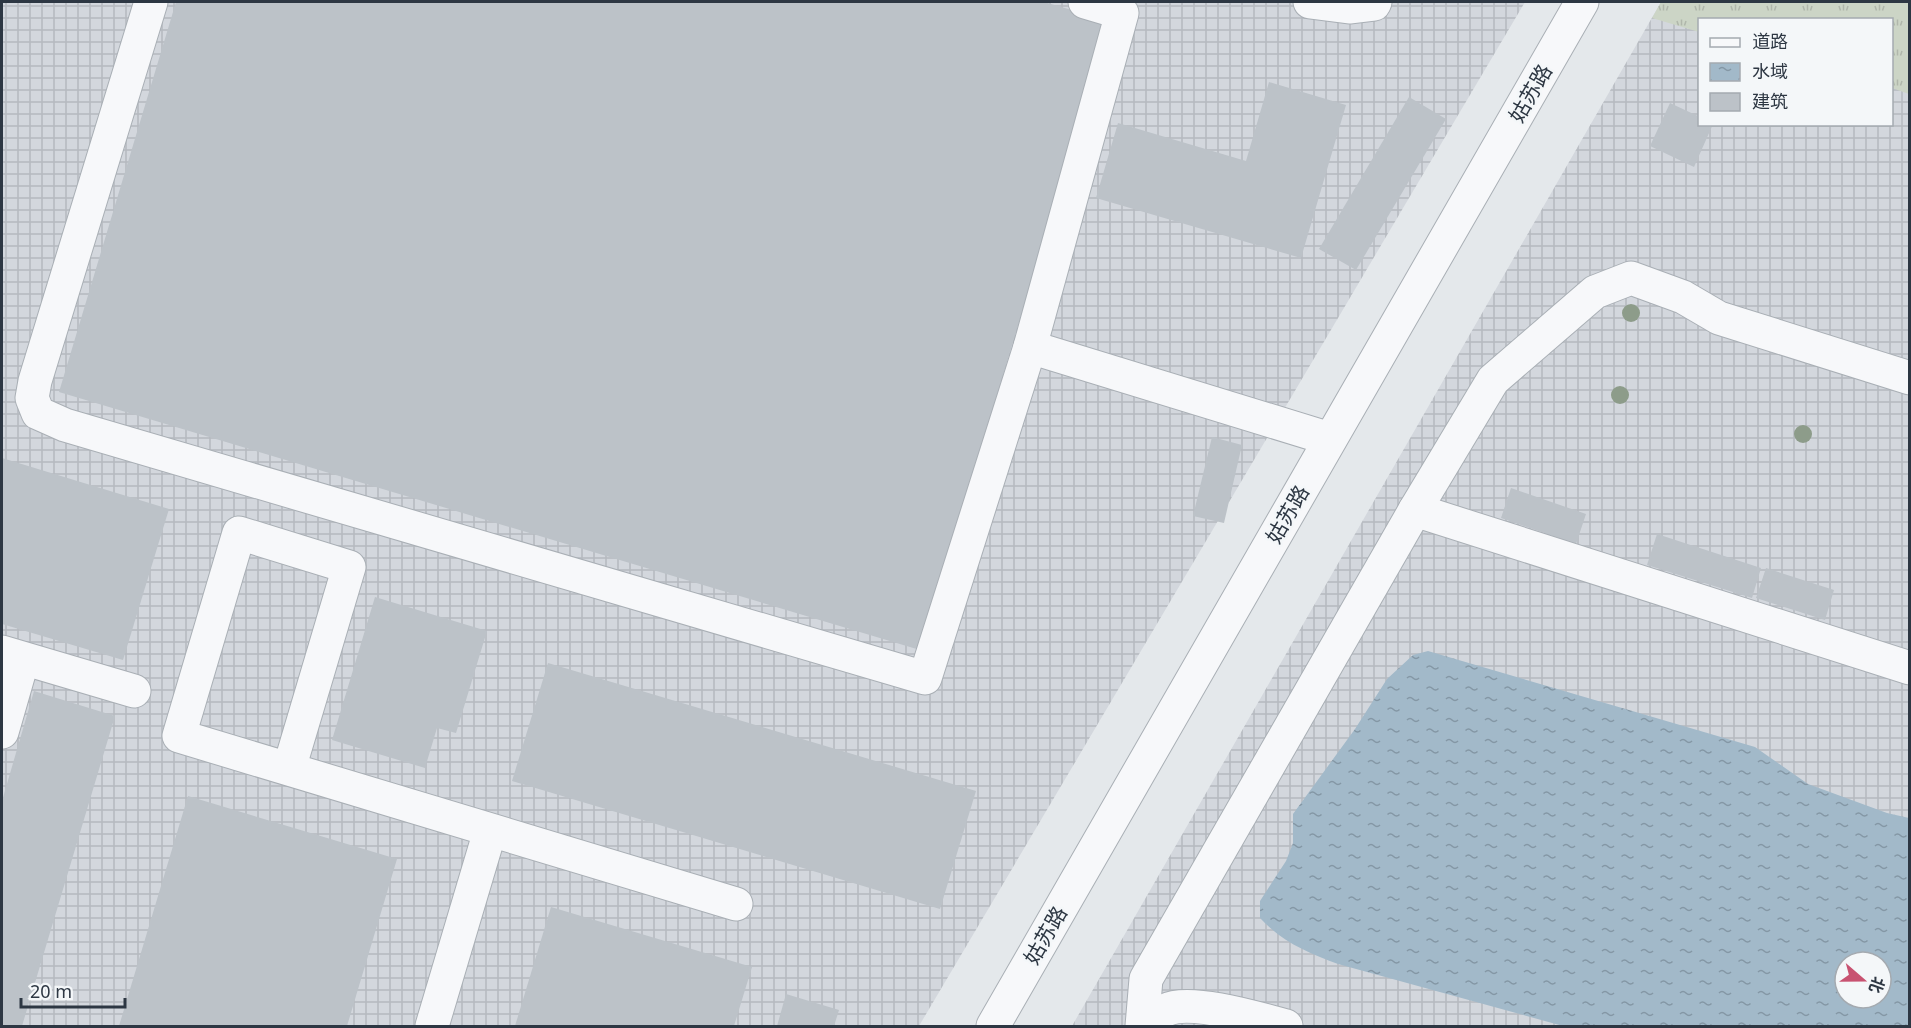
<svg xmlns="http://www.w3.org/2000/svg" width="1911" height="1028" font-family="'Noto Sans','Noto Sans SC',sans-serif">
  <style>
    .industrial { fill: url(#industrial-grid); fill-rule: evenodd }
    .grass { fill: url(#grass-tufts) }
    .water { fill: url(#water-ripples); fill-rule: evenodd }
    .building { fill: #bcc2c8 }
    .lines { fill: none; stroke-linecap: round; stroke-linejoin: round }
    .minor-casing { stroke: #a9afb5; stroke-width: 35 }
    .minor { stroke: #f7f8fa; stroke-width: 33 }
    .tree { fill: #8d9c8a }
    .labels { text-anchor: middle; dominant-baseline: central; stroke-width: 5; stroke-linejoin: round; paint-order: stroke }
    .street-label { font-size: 21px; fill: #2d3743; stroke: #f4f7f9 }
  </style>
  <defs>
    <pattern id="industrial-grid" width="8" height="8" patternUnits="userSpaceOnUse" patternTransform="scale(1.5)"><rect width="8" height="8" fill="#d3d7dd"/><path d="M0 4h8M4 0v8" fill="none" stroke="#b5b9bf"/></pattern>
    <pattern id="grass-tufts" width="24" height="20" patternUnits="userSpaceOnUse" patternTransform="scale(1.5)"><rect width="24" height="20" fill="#ccd5c6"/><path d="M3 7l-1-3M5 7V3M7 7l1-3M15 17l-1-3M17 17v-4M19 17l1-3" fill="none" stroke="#b0b7ab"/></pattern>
    <pattern id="water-ripples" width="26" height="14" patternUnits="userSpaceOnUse" patternTransform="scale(1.5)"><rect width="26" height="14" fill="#a2b9c9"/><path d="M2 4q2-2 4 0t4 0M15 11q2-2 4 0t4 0" fill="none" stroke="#8497a5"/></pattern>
  </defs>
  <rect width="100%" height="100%" fill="#e4e8eb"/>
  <g class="industrial">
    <path d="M2 2H1525L919 1026H2Z"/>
    <path d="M1661 2H1909V1026H1072ZM1700 20H1892V124H1700ZM1845 962H1881V998H1845Z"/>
  </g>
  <path class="grass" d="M1661 2H1909V94L1892 88V20H1700L1699 32 1652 18Z"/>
  <path class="water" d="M1428 651 1755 747 1808 784 1887 813 1909 818V1026H1563L1338 964C1308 953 1282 942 1260 918V901L1286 861 1293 843V814L1355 729 1387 679 1413 655ZM1845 962H1881V998H1845Z"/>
  <g class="building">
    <path d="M176 2H1044L1110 21 920 650 59 392Z"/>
    <path d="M1269 82 1346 105 1301 258 1096 198 1118 123 1246 161Z"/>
    <path d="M1409 97 1446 119 1356 270 1319 249Z"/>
    <path d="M1670 103 1700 117V124H1713L1694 167 1650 146Z"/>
    <path d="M1212 437 1242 445 1224 523 1193 516Z"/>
    <path d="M2 458 169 509 123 660 2 624Z"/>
    <path d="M1511 488 1586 514 1576 544 1501 518Z"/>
    <path d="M1657 534 1761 568 1752 598 1647 565Z"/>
    <path d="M1766 568 1834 590 1825 620 1756 598Z"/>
    <path d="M375 597 487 631 456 733 437 728 425 768 332 740Z"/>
    <path d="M548 663 976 791 940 909 512 781Z"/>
    <path d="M34 691 115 716 22 1026H2V801Z"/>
    <path d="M188 796 397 859 347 1026H119Z"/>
    <path d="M551 907 752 967 734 1026H515Z"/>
    <path d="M786 994 839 1010 834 1026H777Z"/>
  </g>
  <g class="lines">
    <defs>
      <g id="minor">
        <path d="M151 2 35 381 32 398 38 413 65 425 925 678 1030 347 1122 13 1085 2"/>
        <path d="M1310 2 1349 7 1374 4 1375 2"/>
        <path d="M1030 347 1330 439"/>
        <path d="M1415 510 1910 668"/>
        <path d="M2 652 134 691"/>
        <path d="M2 732 23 659"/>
        <path d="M289 769 349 567 239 533 179 736 736 904"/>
        <path d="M432 1026 490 831"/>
        <path d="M993 1026 1582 2"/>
        <path d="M1142 1026 1146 979 1415 510 1493 380 1595 292 1631 278 1683 297 1719 318 1910 378"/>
        <path d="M1143 1026C1151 1021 1158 1014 1166 1010 1190 998 1260 1019 1286 1026"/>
      </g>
    </defs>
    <use href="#minor" class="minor-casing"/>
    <use href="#minor" class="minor"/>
  </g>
  <g class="tree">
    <circle cx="1631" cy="313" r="9"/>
    <circle cx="1620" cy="395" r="9"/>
    <circle cx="1803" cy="434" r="9"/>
  </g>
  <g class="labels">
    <g class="street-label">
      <text transform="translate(1530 93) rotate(-60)">姑苏路</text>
      <text transform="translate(1287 514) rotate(-60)">姑苏路</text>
      <text transform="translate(1045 935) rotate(-60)">姑苏路</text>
    </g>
  </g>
  <rect width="1911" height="1028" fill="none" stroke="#2d3743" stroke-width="6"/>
  <rect x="1698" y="18" width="195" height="108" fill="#f4f7f9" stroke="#a4aab0" stroke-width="1.5"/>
  <rect x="1710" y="38" width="30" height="9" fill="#f7f8fa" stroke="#a4aab0" stroke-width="1.5"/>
  <text x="1752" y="48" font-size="18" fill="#2d3743">道路</text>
  <rect x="1710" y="63" width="30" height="18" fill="url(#water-ripples)" stroke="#a4aab0" stroke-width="1.5"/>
  <text x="1752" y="78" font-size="18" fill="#2d3743">水域</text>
  <rect x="1710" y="93" width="30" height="18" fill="#bcc2c8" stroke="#a4aab0" stroke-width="1.5"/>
  <text x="1752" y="108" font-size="18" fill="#2d3743">建筑</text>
  <g transform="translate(1863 980) rotate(110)"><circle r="28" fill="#f4f7f9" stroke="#a4aab0" stroke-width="1.5"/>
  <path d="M0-4.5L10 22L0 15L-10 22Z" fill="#c85271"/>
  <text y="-9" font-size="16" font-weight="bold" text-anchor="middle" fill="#2d3743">北</text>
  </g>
  <path d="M21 998v9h104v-9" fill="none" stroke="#2d3743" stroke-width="3"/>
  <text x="30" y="998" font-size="18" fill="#2d3743" stroke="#f4f7f9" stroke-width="4.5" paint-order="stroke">20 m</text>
</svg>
